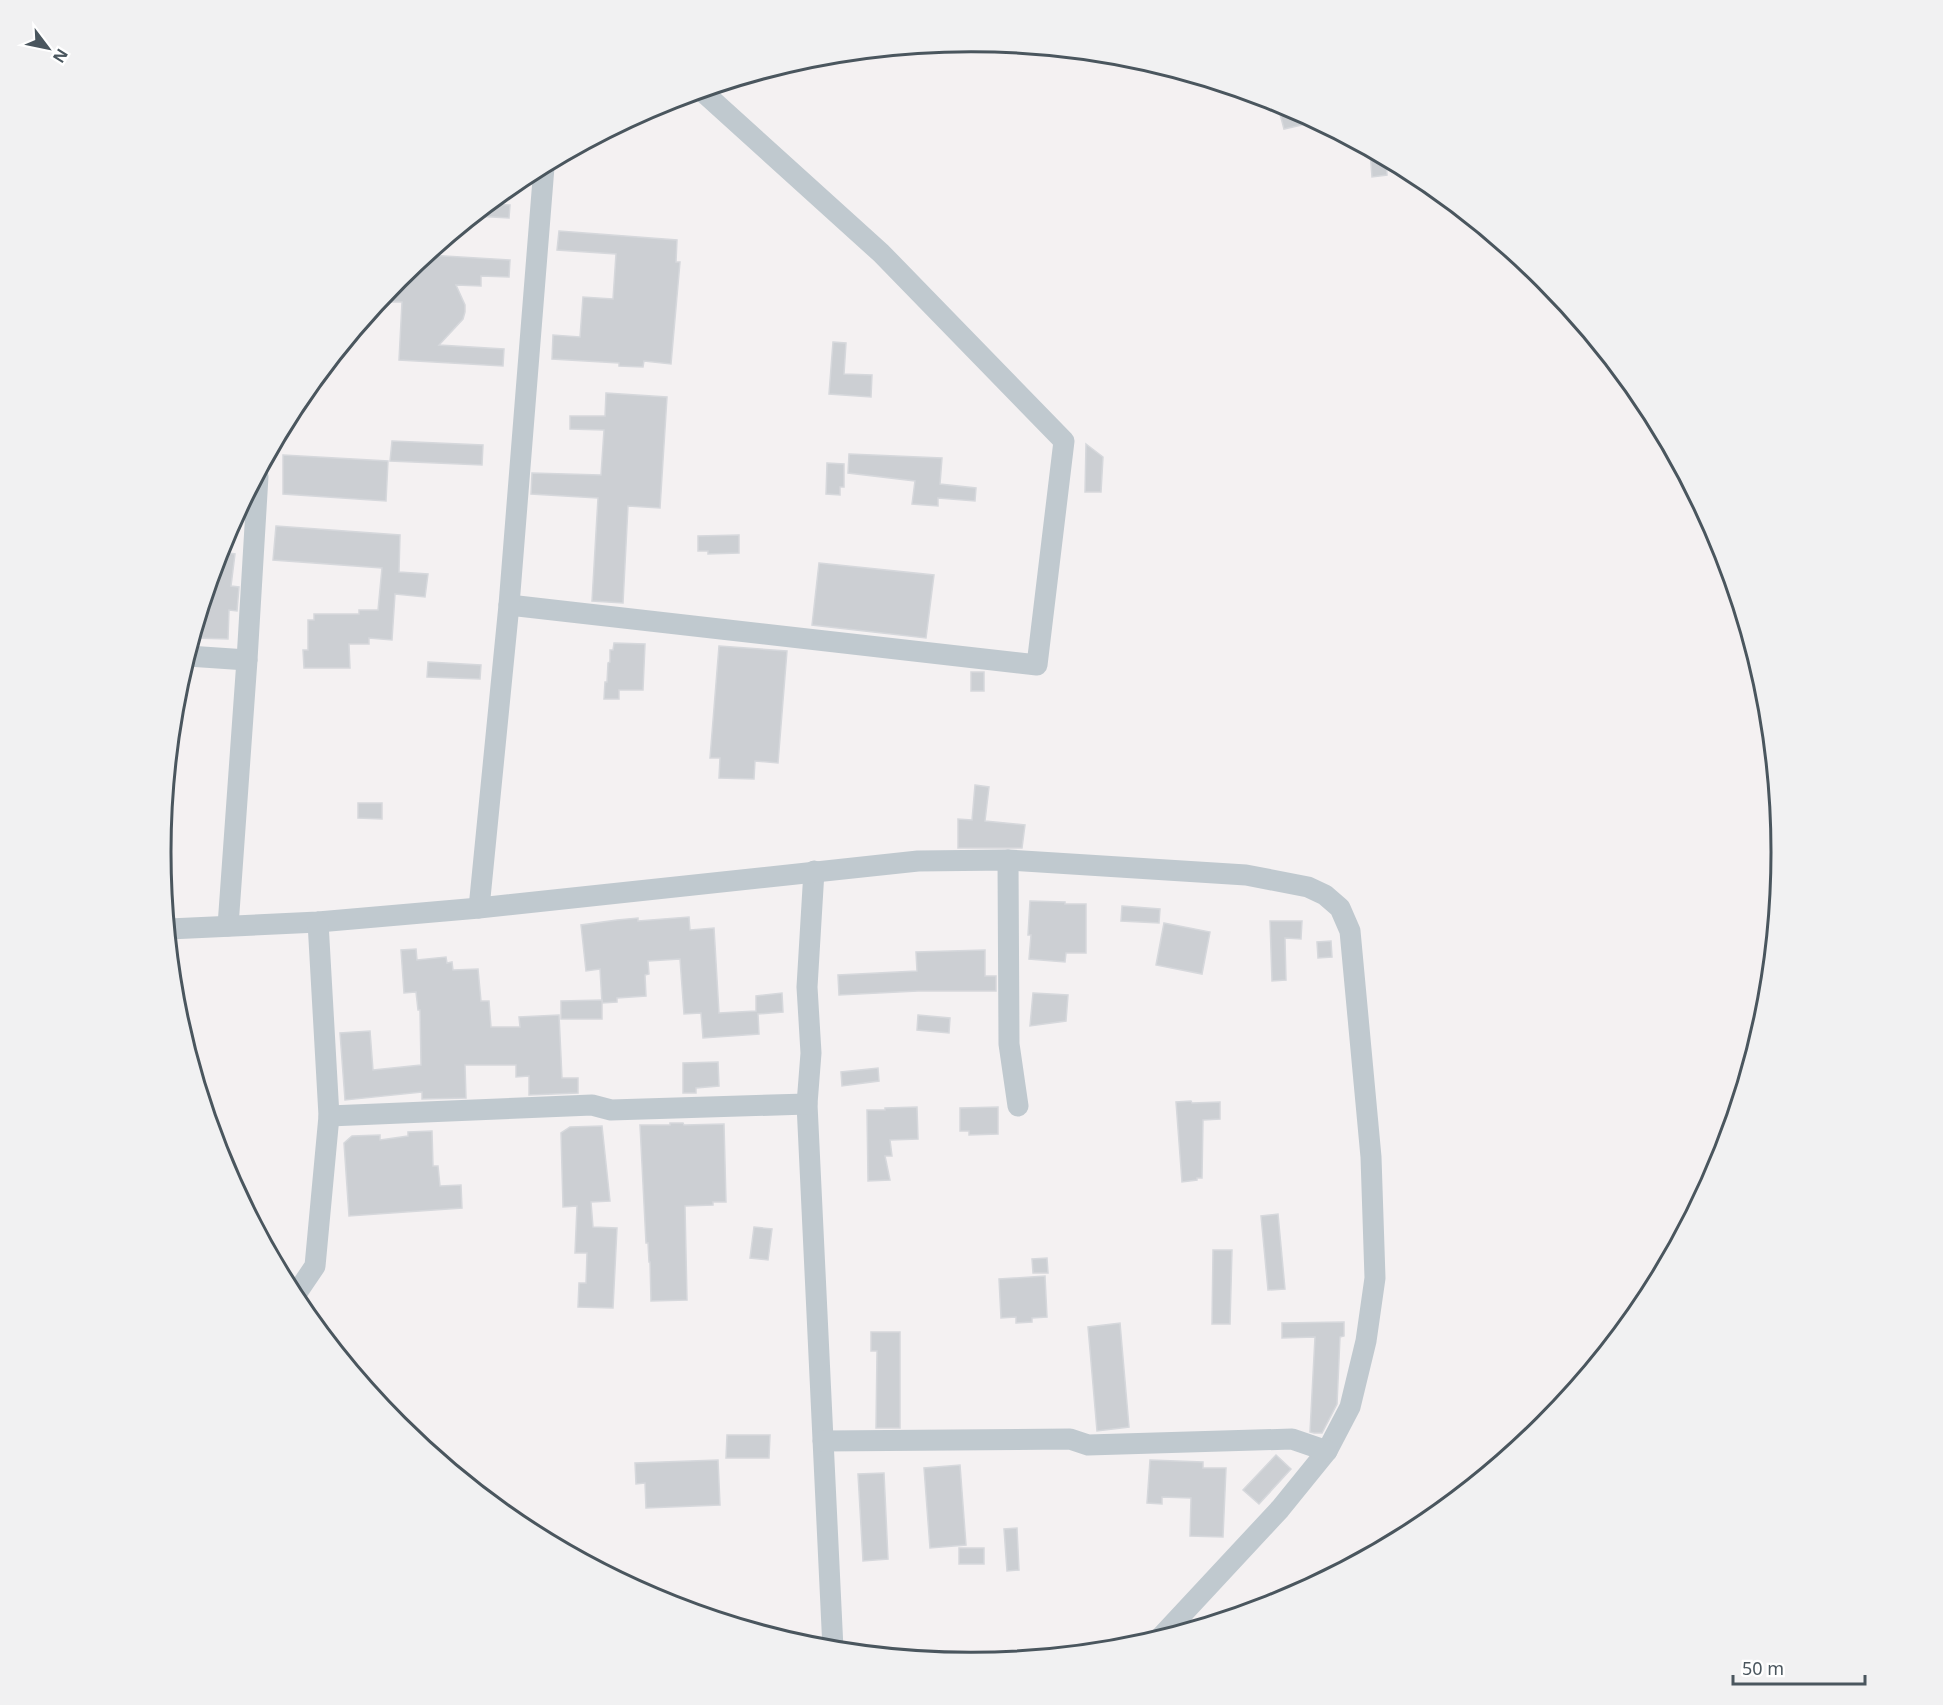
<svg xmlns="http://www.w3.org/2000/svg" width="1943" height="1705" font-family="'Noto Sans',sans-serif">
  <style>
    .building { fill: #cccfd3; stroke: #d6d8dc; stroke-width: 1.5 }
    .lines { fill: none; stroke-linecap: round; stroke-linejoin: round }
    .minor { stroke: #c0c9cf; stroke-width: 21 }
    .rim { fill: none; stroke: #4a565e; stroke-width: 3 }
  </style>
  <rect width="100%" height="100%" fill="#f4f1f2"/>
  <g class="building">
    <path d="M1295 111 1299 113 1302 125 1284 129 1280 114Z"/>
    <path d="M1370 151 1386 159 1387 175 1372 177Z"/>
    <path d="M491 204 510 205 509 218 476 216Z"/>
    <path d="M559 231 677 240 676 262H680L671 364 644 361 643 367 619 366V363L552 359 553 335 580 337 583 297 613 299 616 254 557 250Z"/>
    <path d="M428 255 510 260 509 277 481 276V286L456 285 465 305V312L463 319 439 345 504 349 503 366 399 360 402 302H380L399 279Z"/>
    <path d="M833 342 846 343 844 374 872 375 871 397 829 394Z"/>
    <path d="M606 393 667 397 660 508 628 506 623 603 592 601 598 498 531 494 532 473 601 475 604 430 570 429V416H605Z"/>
    <path d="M392 441 483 445 482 465 390 461Z"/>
    <path d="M1086 444 1103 457 1101 492H1085Z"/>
    <path d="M849 454 942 458 940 484 976 488 975 501 938 498V506L912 504 915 481 848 473Z"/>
    <path d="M283 455 388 461 386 501 283 494Z"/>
    <path d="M827 463 844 464V487H840V495L826 494Z"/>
    <path d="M276 526 400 535 399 572 428 574 425 597 395 594 392 640 369 638V644H349L350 668H304L303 650H308V620H314V614H359V610H378L382 568 273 560Z"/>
    <path d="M739 535V553L708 554V551H698V536Z"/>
    <path d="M222 552 235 554 231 586 239 587 237 611 229 610 228 639 194 638 212 579H219Z"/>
    <path d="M819 563 934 575 926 638 812 625Z"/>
    <path d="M614 643 645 644 643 690H619V699H604L605 682H607L608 663 610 662V650H613Z"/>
    <path d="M719 646 787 651 778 763 755 761 754 779 719 778 720 758H710Z"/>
    <path d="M428 662 481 665 480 679 427 677Z"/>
    <rect x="971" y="672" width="13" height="19"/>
    <path d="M975 785 989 787 985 821 1025 825 1022 848H958V819L972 820Z"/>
    <path d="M358 803H382V819L358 818Z"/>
    <path d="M1030 901 1065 902V904H1086V953H1066L1065 962 1029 959 1031 935H1028Z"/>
    <path d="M1122 906 1160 909 1159 923 1121 921Z"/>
    <path d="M689 917 690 930 714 928 719 1013 756 1011V996L782 993 783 1012 758 1014 759 1034 703 1038 701 1013 684 1014 680 959 648 961 649 974 645 975 646 996 617 998V1002L602 1003 600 969 586 971 581 925 617 920 638 918V921Z"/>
    <path d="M1270 921H1302L1301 939 1285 938 1286 980 1272 981Z"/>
    <path d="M1164 923 1210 932 1202 974 1156 965Z"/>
    <path d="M1331 941 1332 957 1318 958 1317 942Z"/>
    <path d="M416 949 417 960 446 957 447 963 452 962 453 970 478 969 481 1001H489L491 1027H520L519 1017 559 1015 562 1078H578V1093L529 1095V1076L516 1077V1065H465L466 1098 422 1099V1092L345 1100 340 1033 370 1031 373 1070 421 1065 420 1010H418L416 992 404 993 401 950Z"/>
    <path d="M985 950V976H996V991H918L839 995 838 975 917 971 916 952Z"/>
    <path d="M1033 993 1068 995 1066 1021 1030 1026Z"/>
    <path d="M602 1000V1019H561V1001Z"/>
    <path d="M918 1015 950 1018 949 1033 917 1030Z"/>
    <path d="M718 1062 719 1086 696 1088V1093H683V1063Z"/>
    <path d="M878 1068 879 1081 842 1086 841 1072Z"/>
    <path d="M1191 1101 1192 1103 1220 1102V1119L1203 1120 1202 1178H1197V1180L1182 1182 1176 1102Z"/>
    <path d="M917 1107 918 1139 890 1140 892 1156H885L890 1180 868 1181 867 1110H885V1108Z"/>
    <path d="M998 1107V1134L969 1135V1131H960V1108Z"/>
    <path d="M670 1123H683L684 1125 724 1124 726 1202H713V1205L685 1206 687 1300 651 1301 650 1262H649L648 1243H646L640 1125H670Z"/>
    <path d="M602 1126 610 1201 591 1202 593 1227 617 1228 613 1308 578 1307 579 1283H586L587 1253H575L577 1206 563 1207 561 1133 570 1127Z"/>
    <path d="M432 1131 433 1166H438L440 1186 461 1185 462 1208 349 1216 344 1143 352 1136 380 1135V1140L408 1136V1132Z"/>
    <path d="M1278 1214 1285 1289 1268 1290 1261 1216Z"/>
    <path d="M754 1227 772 1229 768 1260 750 1258Z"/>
    <path d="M1213 1250H1232L1230 1324H1212Z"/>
    <path d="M1047 1258 1048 1273H1033L1032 1259Z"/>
    <path d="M1045 1276 1047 1317 1032 1318V1322L1016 1323V1317L1001 1318 999 1279Z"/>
    <path d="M1344 1322V1336L1340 1337 1337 1404 1322 1433H1314L1310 1432 1315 1337 1282 1338V1323Z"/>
    <path d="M1120 1323 1129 1427 1097 1431 1088 1327Z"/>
    <path d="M871 1332H900V1428H876L877 1351H871Z"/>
    <path d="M727 1435H770L769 1458H726Z"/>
    <path d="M1276 1455 1291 1469 1259 1504 1243 1490Z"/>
    <path d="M718 1460 720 1505 646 1508 645 1483 636 1484 635 1463Z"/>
    <path d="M1150 1460 1203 1462V1468H1226L1223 1537 1190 1536 1191 1498 1162 1497V1504L1147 1503Z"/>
    <path d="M960 1465 966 1545 930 1548 924 1468Z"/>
    <path d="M884 1473 888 1559 863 1561 858 1474Z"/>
    <path d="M1017 1528 1019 1570 1007 1571 1004 1529Z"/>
    <rect x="959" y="1548" width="25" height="16"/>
  </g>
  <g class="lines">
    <g class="minor">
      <path d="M509 605 1037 665 1064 441 881 253 702 91"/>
      <path d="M188 656 247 660"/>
      <path d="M1008 860 1009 1044 1018 1106"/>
      <path d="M814 871 807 987 811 1053 807 1104 833 1649"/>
      <path d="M479 908 509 605 544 167"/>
      <path d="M228 926 247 660 258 476"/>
      <path d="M169 929 318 922 479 908 918 861 1008 860 1246 875 1308 887 1325 895 1340 908 1350 931 1371 1157 1375 1278 1366 1341 1350 1407 1327 1451 1280 1509 1160 1638"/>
      <path d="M329 1116 592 1105 611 1110 807 1104"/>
      <path d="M294 1297 315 1266 329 1116 318 922"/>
      <path d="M823 1441 1070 1439 1088 1445 1292 1439 1327 1451"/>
    </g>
  </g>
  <path d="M0 0H1943V1705H0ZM171 852a800 800 0 1 1 1600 0a800 800 0 1 1-1600 0Z" fill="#f1f1f2" fill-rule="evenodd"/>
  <path class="rim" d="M171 852a800 800 0 1 1 1600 0a800 800 0 1 1-1600 0Z"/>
  <g transform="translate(48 48) rotate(122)" stroke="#ffffff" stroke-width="4.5" paint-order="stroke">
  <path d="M0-4.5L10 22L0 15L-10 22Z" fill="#4a565e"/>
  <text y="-9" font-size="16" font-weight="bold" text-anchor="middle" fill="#4a565e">N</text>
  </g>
  <path d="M1733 1675v9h132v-9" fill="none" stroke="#4a565e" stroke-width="3"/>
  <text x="1742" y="1675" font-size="18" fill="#4a565e" stroke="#ffffff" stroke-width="4.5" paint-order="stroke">50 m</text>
</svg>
